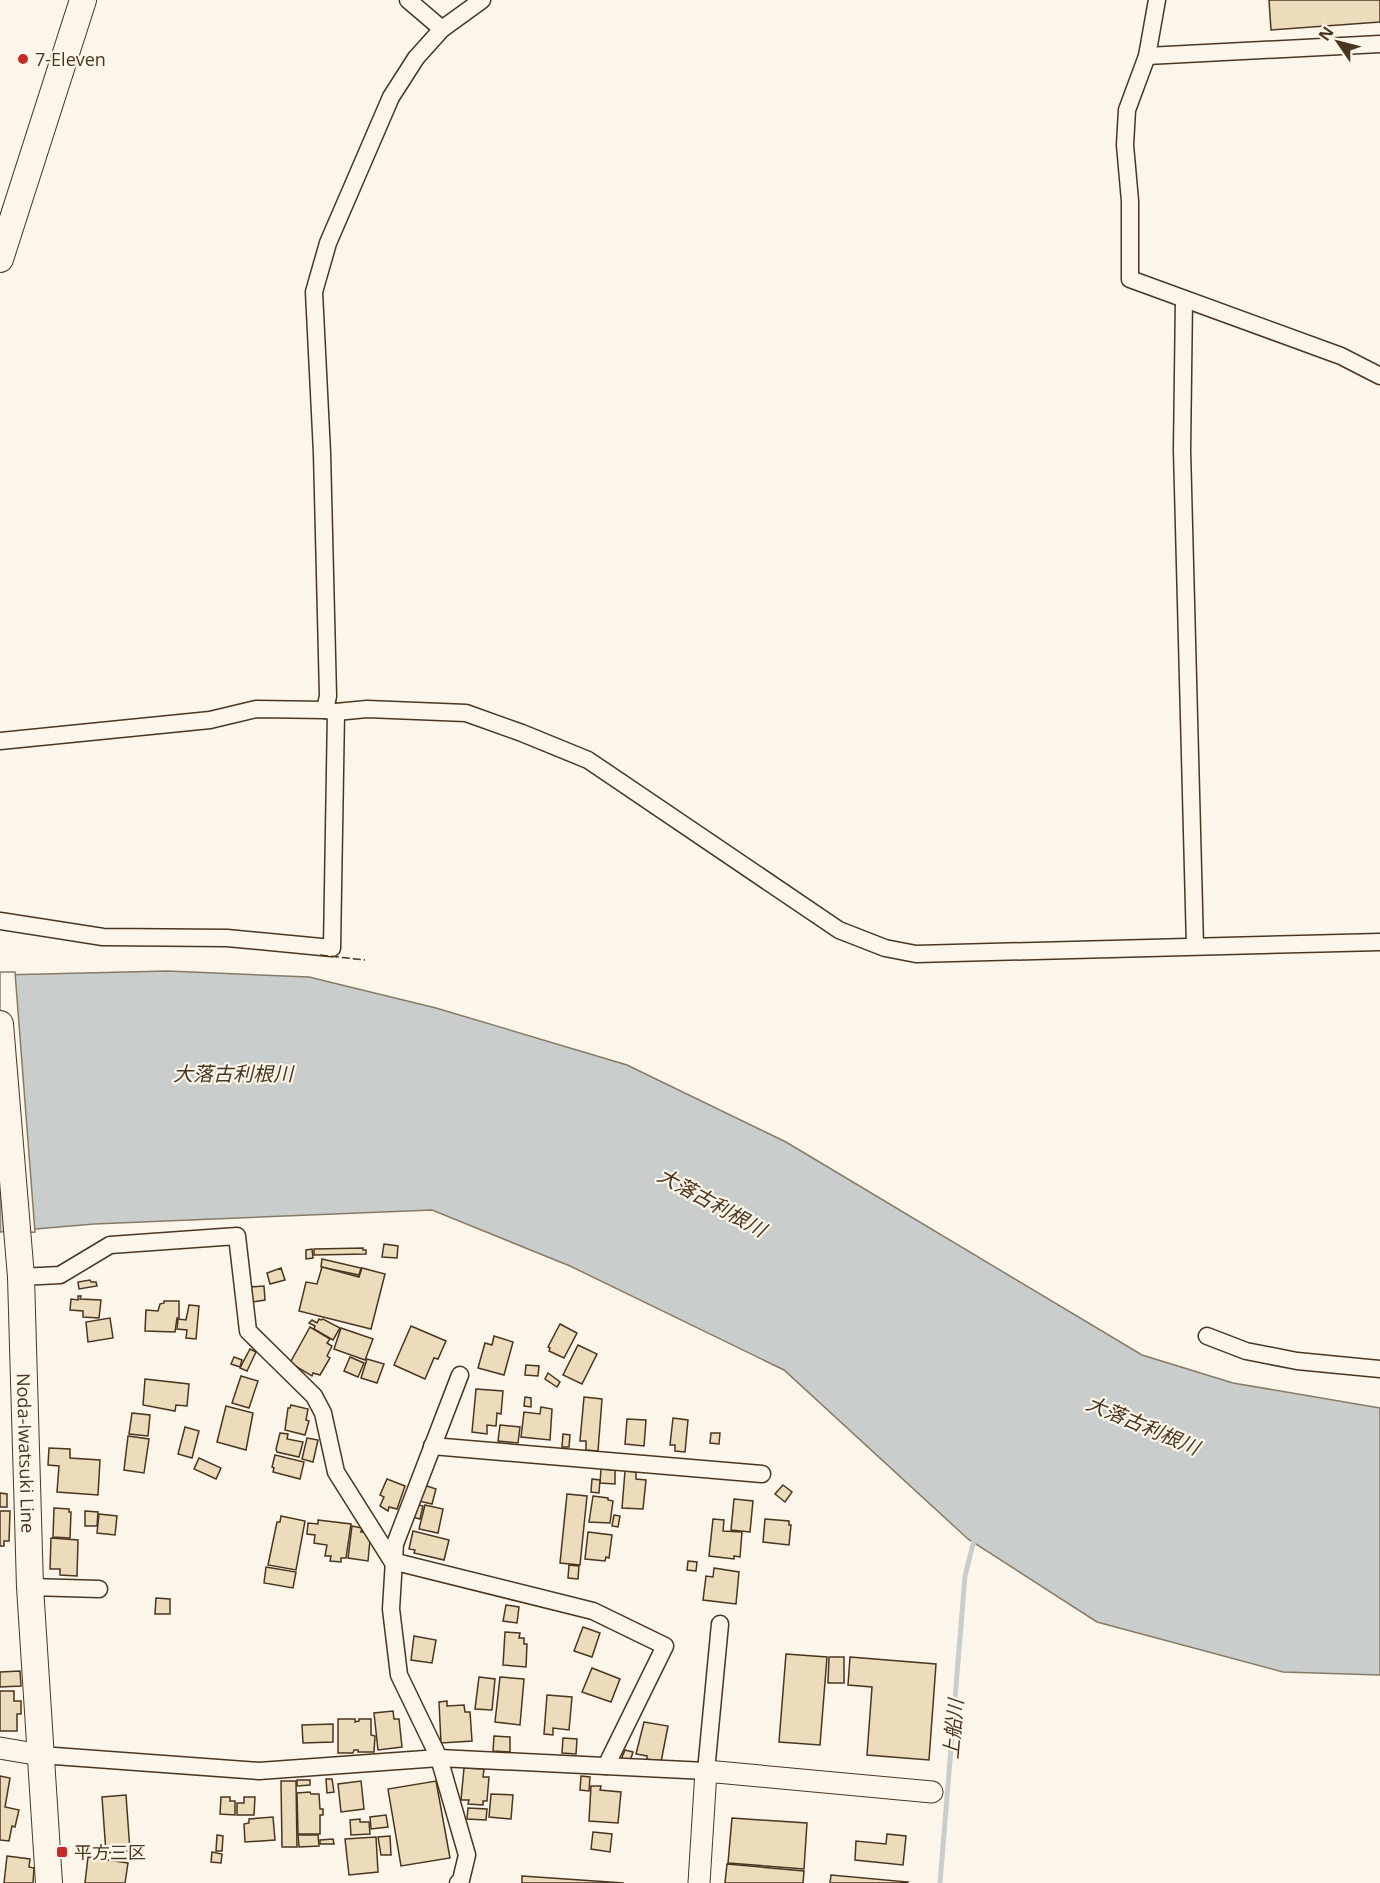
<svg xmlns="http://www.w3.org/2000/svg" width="1380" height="1883" font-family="'Open Sans','Noto Sans JP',sans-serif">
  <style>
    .water { fill: #c9cecd; stroke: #887966; stroke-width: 1.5 }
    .pier { fill: #fbf6e9; stroke: #887966; stroke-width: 1.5 }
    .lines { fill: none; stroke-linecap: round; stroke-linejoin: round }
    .stream { stroke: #c9cecd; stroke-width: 5 }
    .building { fill: #ecdcbc; stroke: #4a3520; stroke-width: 1.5 }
    .minor-casing { stroke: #4a3520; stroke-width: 19 }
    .tertiary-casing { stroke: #4a3520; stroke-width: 23 }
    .primary-casing { stroke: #4a3520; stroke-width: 28 }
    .minor { stroke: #fbf6e9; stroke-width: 16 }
    .tertiary { stroke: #fbf6e9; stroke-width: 21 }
    .primary { stroke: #fbf6e9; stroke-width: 26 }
    .fence { stroke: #4a3520; stroke-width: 1.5; stroke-dasharray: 8 3; stroke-linecap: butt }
    .poi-dot { fill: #c62828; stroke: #fbf6e9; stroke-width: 2 }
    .labels { text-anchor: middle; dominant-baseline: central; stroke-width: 4.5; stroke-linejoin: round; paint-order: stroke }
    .poi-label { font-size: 18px; fill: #4a3520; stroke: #fbf6e9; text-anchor: start }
    .street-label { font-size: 18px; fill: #4a3520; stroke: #fbf6e9 }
    .water-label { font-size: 20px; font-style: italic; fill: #4a3520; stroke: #fbf6e9 }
  </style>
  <rect width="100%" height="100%" fill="#fbf6e9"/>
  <path class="water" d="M168 971 309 977 436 1008 627 1065 786 1142 1142 1355 1233 1383 1380 1408V1675L1283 1672 1097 1622 968 1539 784 1370 570 1266 432 1210 94 1224 0 1232V975Z"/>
  <path class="pier" d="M0 972H15L35 1232 8 1234 0 1129Z"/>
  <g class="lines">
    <path class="stream" d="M940 1883 965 1576 975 1536"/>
  </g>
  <g class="building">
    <path d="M1269 0H1380V22L1271 30Z"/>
    <path d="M384 1244 398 1246 397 1258 382 1257Z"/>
    <path d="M363 1248V1250H366V1254L314 1255V1249Z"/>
    <path d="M312 1249 313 1258 306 1259V1250Z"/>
    <path d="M322 1259 361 1268 359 1275 321 1267Z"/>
    <path d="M322 1267 359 1277 362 1268 385 1274 371 1329 299 1311 306 1282 317 1284Z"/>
    <path d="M281 1268 285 1280 270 1284 267 1273Z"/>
    <path d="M90 1280 91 1282H96L97 1286 79 1289 78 1282Z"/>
    <path d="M264 1286 265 1300 252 1302 250 1287Z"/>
    <path d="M78 1296H81L80 1299 101 1300 99 1318 83 1317V1311L70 1310 71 1299 78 1300Z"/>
    <path d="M164 1301H179V1318H177L175 1332 145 1331 146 1310 158 1311 160 1304 164 1303Z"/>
    <path d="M189 1305 199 1306 196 1339 186 1338 187 1330 177 1329 178 1319 186 1320Z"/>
    <path d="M110 1318 113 1338 88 1342 86 1322Z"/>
    <path d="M319 1319 321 1320 323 1319 340 1328 333 1340 314 1329 315 1326 309 1323 312 1320 317 1323Z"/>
    <path d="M560 1324 577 1333 564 1358 549 1351 550 1348 548 1347Z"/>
    <path d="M411 1326 446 1341 438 1359 434 1358 425 1379 394 1365Z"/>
    <path d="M310 1327 330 1339 327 1343 332 1346 327 1356 330 1358 320 1375 313 1373 312 1376 290 1363Z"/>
    <path d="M341 1328 373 1339 365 1360 334 1349Z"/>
    <path d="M494 1336 513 1342 504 1375 478 1368 485 1343 492 1345Z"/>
    <path d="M578 1345 597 1354 582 1384 563 1375Z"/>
    <path d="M250 1349 256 1352 247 1371 240 1368Z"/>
    <path d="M234 1357 242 1360 240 1367 231 1364Z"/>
    <path d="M350 1357 364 1363 358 1377 344 1371Z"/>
    <path d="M367 1359 384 1364 377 1383 361 1378Z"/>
    <path d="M526 1365 539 1366 538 1376 525 1375Z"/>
    <path d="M548 1373 560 1382 557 1387 545 1379Z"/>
    <path d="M241 1376 258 1381 249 1408 232 1403Z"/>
    <path d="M145 1379 189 1384 187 1406 176 1405 175 1411 143 1405Z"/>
    <path d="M476 1389 503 1391 501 1414 497 1413 496 1426 487 1425V1434L472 1432Z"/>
    <path d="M525 1397 531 1398V1407L524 1406Z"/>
    <path d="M584 1397 602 1399 598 1451 586 1450V1441H580Z"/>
    <path d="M291 1405 308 1409 306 1420 309 1421 305 1435 285 1430 288 1408H290Z"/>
    <path d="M226 1406 253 1413 246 1450 217 1442Z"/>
    <path d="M541 1407 552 1409 550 1440 521 1437 524 1412 540 1414Z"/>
    <path d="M132 1413 150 1415 148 1436 129 1434Z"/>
    <path d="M673 1418 688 1420 685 1452 675 1451V1445H670Z"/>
    <path d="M627 1419 646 1420 644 1446 625 1444Z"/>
    <path d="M500 1425 520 1427 518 1443 498 1441Z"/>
    <path d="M185 1427 199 1431 192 1458 178 1454Z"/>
    <path d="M280 1433 288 1434 287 1439 303 1442 299 1457 277 1452 276 1449Z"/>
    <path d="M711 1433H720L719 1444 710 1443Z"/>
    <path d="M563 1434 570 1435 569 1447H562Z"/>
    <path d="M128 1436 149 1439 144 1473 124 1470Z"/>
    <path d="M307 1438 318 1440 313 1462 302 1459Z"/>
    <path d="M49 1448 70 1449V1458L100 1460 98 1495 57 1492 59 1466 48 1465Z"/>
    <path d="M275 1455 304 1462 300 1479 273 1472 274 1468 272 1467Z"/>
    <path d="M199 1458 221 1468 216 1479 194 1469Z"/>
    <path d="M601 1469 615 1470V1484L600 1483Z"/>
    <path d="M625 1471 636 1472V1479L646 1480 643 1509 622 1508Z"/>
    <path d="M387 1479 405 1486 397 1509 389 1507 388 1511 380 1506 384 1497 380 1495Z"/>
    <path d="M592 1479 600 1480 599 1493 591 1492Z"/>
    <path d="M424 1485 436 1489 432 1504 419 1501Z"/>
    <path d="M783 1485 792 1492 785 1502 775 1494Z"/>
    <path d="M0 1493 7 1494V1507H0Z"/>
    <path d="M567 1494 587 1496 580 1565 560 1563Z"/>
    <path d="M593 1496 608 1498V1500L613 1501 610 1523 589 1522Z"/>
    <path d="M734 1499 753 1501 750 1532 731 1530Z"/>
    <path d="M415 1504 423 1506 420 1519 412 1517Z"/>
    <path d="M425 1505 443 1509 438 1533 419 1529Z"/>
    <path d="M54 1508 69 1509V1512H71L70 1538 53 1537Z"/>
    <path d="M0 1511H10L9 1541H4V1546H0Z"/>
    <path d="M85 1511 98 1512 97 1526H85Z"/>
    <path d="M99 1514 117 1516 115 1535 97 1533Z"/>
    <path d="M614 1515 620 1516 618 1527 612 1526Z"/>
    <path d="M281 1516 305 1521 296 1570 268 1565 277 1522H280Z"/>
    <path d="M713 1519 724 1520 723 1531 742 1532 740 1557 734 1556V1559L709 1556Z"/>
    <path d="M765 1519 789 1521V1525H791L789 1545 763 1542Z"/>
    <path d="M318 1520 351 1524 346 1558H341V1562L330 1561 331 1556H325L327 1545 314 1543 315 1535 307 1534 308 1523 318 1524Z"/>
    <path d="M352 1526 362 1528 361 1532H365L370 1540 368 1561 348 1558Z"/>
    <path d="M413 1531 449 1540 444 1560 414 1553 415 1550 409 1549Z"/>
    <path d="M588 1532 612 1535 609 1558 606 1557 605 1561 585 1559Z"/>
    <path d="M51 1538 78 1540 77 1576 60 1575V1569H50Z"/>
    <path d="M688 1561 697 1562 696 1571 687 1570Z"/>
    <path d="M569 1565 579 1566 578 1579 568 1578Z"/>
    <path d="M266 1567 296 1572 293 1588 264 1583Z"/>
    <path d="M714 1568 739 1572 736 1604 703 1600 706 1576 713 1577Z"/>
    <path d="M156 1598 170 1599V1614H155Z"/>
    <path d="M506 1605 519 1607 517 1623 503 1621Z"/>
    <path d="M583 1627 600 1633 592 1657 574 1651Z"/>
    <path d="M505 1632 520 1633 519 1638H524V1644H527L526 1667 503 1665Z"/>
    <path d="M414 1636 436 1640 432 1663 411 1660Z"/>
    <path d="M786 1654 827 1657 820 1745 779 1742Z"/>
    <path d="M829 1657H844V1683H828Z"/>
    <path d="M850 1657 936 1664 929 1760 867 1755 872 1687 848 1685Z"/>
    <path d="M592 1668 620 1679 611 1702 582 1692Z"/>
    <path d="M20 1671 21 1686 0 1687V1672Z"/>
    <path d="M479 1677 495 1679 492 1710 475 1709Z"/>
    <path d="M500 1677 524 1679 520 1725 495 1722Z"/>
    <path d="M0 1691H14V1701H21V1714H17V1731H0Z"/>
    <path d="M547 1695 572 1697 569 1730 553 1728V1735L544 1734Z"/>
    <path d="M447 1701V1706L464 1705 465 1712H470L472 1741 441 1743 439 1702Z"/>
    <path d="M393 1711 394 1719H399L402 1747 378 1750 374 1713Z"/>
    <path d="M338 1719H355V1722L359 1721V1719H371V1735L375 1736 374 1752H358V1750H354L353 1753H338Z"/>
    <path d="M644 1722 668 1726 661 1762 647 1759V1756L636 1754Z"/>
    <path d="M333 1724V1742L303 1743 302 1725Z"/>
    <path d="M494 1736 510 1737V1752L493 1751Z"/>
    <path d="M563 1738 577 1739 576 1754 562 1753Z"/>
    <path d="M625 1750 633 1752 629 1764 620 1762Z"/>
    <path d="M464 1768 484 1769 483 1777H489L487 1801H483V1805L468 1804 469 1800H461Z"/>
    <path d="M0 1776 10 1778 5 1807 19 1810 15 1827 12 1826 9 1841 0 1840Z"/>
    <path d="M581 1776 590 1777 589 1791 580 1790Z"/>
    <path d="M326 1779H332L334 1792 327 1793Z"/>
    <path d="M297 1780H310V1785L297 1786Z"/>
    <path d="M281 1781H296L297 1847H282Z"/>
    <path d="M361 1781 364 1809 341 1812 338 1784Z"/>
    <path d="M436 1781 450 1858 401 1866 388 1789Z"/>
    <path d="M591 1786H601L600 1790 621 1792 618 1823 589 1821Z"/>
    <path d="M310 1792 311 1794H319L320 1809H323V1815H320V1834H298L297 1793Z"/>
    <path d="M491 1794 513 1795 511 1819 489 1817Z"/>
    <path d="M126 1795 130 1851 106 1853 102 1797Z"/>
    <path d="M221 1797H230V1801H235V1815L220 1814Z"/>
    <path d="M244 1797H255L254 1815H237V1803H244Z"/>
    <path d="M468 1808 487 1809 486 1820 467 1819Z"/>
    <path d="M386 1815 388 1827 371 1829 370 1817Z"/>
    <path d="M273 1817 275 1840 245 1842 244 1824 249 1823V1819Z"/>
    <path d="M732 1818 807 1823 804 1869 728 1863Z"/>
    <path d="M360 1819V1822H369L370 1834 351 1835 350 1820Z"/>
    <path d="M593 1832 612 1834 610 1852 591 1849Z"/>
    <path d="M887 1834 906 1836 903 1865 855 1860 856 1841 886 1844Z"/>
    <path d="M217 1835 223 1836 222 1851H216Z"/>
    <path d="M298 1835H318L319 1846 299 1847Z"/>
    <path d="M390 1836 391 1855H381L378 1837Z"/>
    <path d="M376 1837 378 1872 349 1875 345 1839Z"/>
    <path d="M333 1839 334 1844H320V1840Z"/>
    <path d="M212 1852 222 1854 221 1863 211 1862Z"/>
    <path d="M7 1856 30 1859 29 1867 34 1868 33 1883H4Z"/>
    <path d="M88 1857 128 1863 125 1883H85Z"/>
    <path d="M727 1864 804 1871 803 1883H725Z"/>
    <path d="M831 1875 908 1882 907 1883H830Z"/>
    <path d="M522 1876 624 1883H522Z"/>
  </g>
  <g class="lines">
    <defs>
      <g id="minor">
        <path d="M408 0 442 29"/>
        <path d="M1157 0 1147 56 1127 110 1125 145 1130 201V279L1341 356 1380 376"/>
        <path d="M1147 56 1380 44"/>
        <path d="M1184 299 1182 450 1195 946"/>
        <path d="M325 710 328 696 322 453 314 292 328 243 391 97 416 58 442 29 482 0"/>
        <path d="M0 741 210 720 256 709 325 710 336 712 367 709 466 713 522 733 588 760 839 930 885 948 916 954 1380 942"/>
        <path d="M0 921 103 937 227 938 332 948 336 712"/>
        <path d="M21 1277 60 1275 110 1245 237 1236 248 1331 314 1396 323 1413 336 1472 392 1561 593 1611 665 1646 606 1766"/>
        <path d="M1207 1336 1246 1351 1297 1361 1380 1369"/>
        <path d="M432 1446 762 1474"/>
        <path d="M30 1587 99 1589"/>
        <path d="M41 1755 259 1771 439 1758 706 1771 720 1624"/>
        <path d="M458 1883 461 1880 467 1855 439 1758 399 1675 391 1609 395 1544 460 1375"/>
      </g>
      <g id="tertiary">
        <path d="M0 1748 41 1755"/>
        <path d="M699 1883 706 1771 932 1792"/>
      </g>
      <g id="primary">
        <path d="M0 259 83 0"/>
        <path id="s1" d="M0 1024 21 1277 30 1587 49 1883"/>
      </g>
    </defs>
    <use href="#minor" class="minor-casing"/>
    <use href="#tertiary" class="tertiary-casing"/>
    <use href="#primary" class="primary-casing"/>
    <use href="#minor" class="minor"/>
    <use href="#tertiary" class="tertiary"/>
    <use href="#primary" class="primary"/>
    <path class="fence" d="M320 955 365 960"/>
  </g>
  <g class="poi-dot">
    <circle cx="23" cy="59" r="6"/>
    <rect x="56" y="1846" width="12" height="12" rx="3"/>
  </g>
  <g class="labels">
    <g class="poi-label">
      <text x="35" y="59">7-Eleven</text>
      <text x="74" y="1852">平方三区</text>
    </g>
    <g class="street-label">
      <text stroke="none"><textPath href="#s1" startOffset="430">Noda-Iwatsuki Line</textPath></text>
    </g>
    <g class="water-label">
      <text x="233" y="1073">大落古利根川</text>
      <text transform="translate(712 1202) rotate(29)">大落古利根川</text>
      <text transform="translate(1143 1425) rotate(23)">大落古利根川</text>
      <text transform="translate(953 1729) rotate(-85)">上船川</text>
    </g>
  </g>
  <g transform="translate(1338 42) rotate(305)" stroke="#fbf6e9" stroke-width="4.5" paint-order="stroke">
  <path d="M0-4.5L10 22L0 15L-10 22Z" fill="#4a3520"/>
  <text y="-9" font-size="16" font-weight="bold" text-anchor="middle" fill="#4a3520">N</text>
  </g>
</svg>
